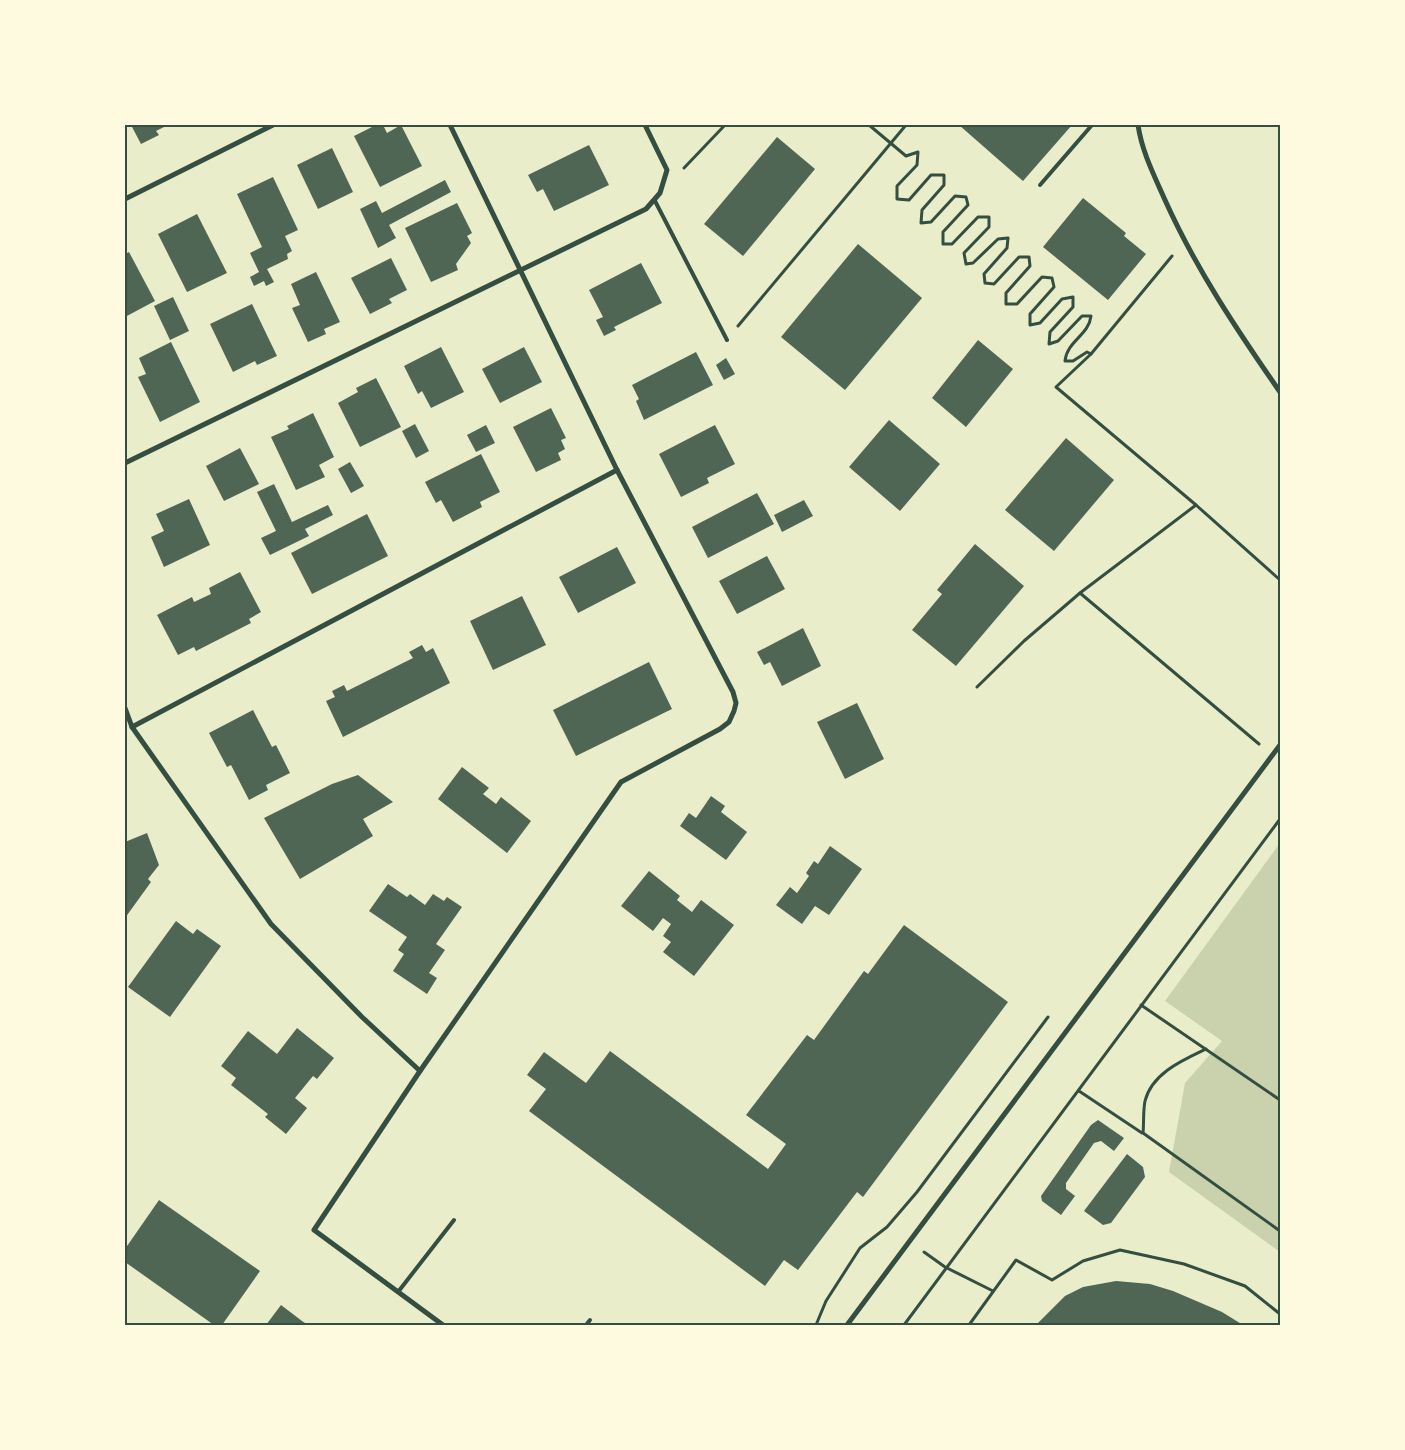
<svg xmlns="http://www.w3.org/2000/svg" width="1405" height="1450" font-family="'Golos Text',sans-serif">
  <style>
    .green { fill: #cad2ad }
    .building { fill: #4f6655 }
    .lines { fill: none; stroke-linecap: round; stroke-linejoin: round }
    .path { stroke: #344e41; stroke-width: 3 }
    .service { stroke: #344e41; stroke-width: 4 }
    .minor { stroke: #344e41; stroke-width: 5 }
    .neatline { fill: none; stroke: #344e41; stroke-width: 2 }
  </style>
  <rect width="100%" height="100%" fill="#e9edc9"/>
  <path class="green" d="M1280 843V1252L1169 1172 1185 1083 1222 1041 1165 1001Z"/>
  <g class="building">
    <path d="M131 125H168L156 131 159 135 141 144Z"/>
    <path d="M376 125H383L387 133 401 125 422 166 380 187 354 136Z"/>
    <path d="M959 125H1072L1023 181Z"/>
    <path d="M777 137 815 169 743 256 704 224Z"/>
    <path d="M589 145 609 185 554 211 543 189 537 192 528 175Z"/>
    <path d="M332 148 353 192 318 209 297 165Z"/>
    <path d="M273 177 298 230 285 236 292 251 287 254 288 259 267 269 274 282 266 286 264 281 254 286 250 277 259 272 250 253 262 247 237 194Z"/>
    <path d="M445 180 451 192 389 225 396 238 378 248 360 209 376 201 382 213Z"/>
    <path d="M1083 198 1126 233 1124 236 1146 254 1108 300 1043 247Z"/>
    <path d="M457 203 472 233 467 236 471 243 456 264 458 270 431 282 405 228Z"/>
    <path d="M197 214 227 273 187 292 158 234Z"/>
    <path d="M858 244 922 298 845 390 781 337Z"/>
    <path d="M129 252 155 301 125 317V254Z"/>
    <path d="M391 258 407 290 389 299 392 303 370 314 351 278Z"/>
    <path d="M641 263 662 303 614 327 616 330 604 336 596 320 603 317 589 290Z"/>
    <path d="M316 272 340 322 324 329 326 334 308 342 292 308 300 305 291 284Z"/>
    <path d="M173 297 189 331 170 340 154 306Z"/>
    <path d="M252 304 277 356 257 365 255 361 233 372 210 324Z"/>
    <path d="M978 340 1013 369 966 427 932 398Z"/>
    <path d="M171 342 200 402 160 422 138 377 146 374 139 358Z"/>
    <path d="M441 347 464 392 431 408 422 391 418 394 404 366Z"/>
    <path d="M524 347 542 382 500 403 482 369Z"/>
    <path d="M696 352 713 385 644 420 636 401 639 399 632 385Z"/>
    <path d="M726 358 735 374 724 380 716 365Z"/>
    <path d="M376 378 401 427 360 447 338 403 358 392 356 388Z"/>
    <path d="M551 408 566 438 561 440 565 449 558 453 561 460 536 472 513 427Z"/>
    <path d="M313 413 334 457 319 465 325 477 296 490 271 437 289 429 287 426Z"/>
    <path d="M889 420 940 464 900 511 849 467Z"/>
    <path d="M415 424 429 451 416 458 402 431Z"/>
    <path d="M486 425 495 443 476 452 467 435Z"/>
    <path d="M715 425 735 464 707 478 709 483 681 497 659 454Z"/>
    <path d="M1066 438 1114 480 1054 551 1005 510Z"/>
    <path d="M240 448 259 484 224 501 206 466Z"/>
    <path d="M481 454 500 492 480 502 482 507 453 522 441 500 436 503 425 482Z"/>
    <path d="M350 462 364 486 351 493 338 469Z"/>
    <path d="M274 484 292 522 328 505 333 515 305 529 309 536 270 555 261 538 276 531 257 492Z"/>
    <path d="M757 493 774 524 708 558 692 527Z"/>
    <path d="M189 499 210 545 164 567 151 537 164 531 156 514Z"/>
    <path d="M804 500 813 516 782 532 774 515Z"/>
    <path d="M367 514 388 556 312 594 291 553Z"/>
    <path d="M975 544 1024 586 956 666 912 630 942 594 937 590Z"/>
    <path d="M617 547 636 583 578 613 559 577Z"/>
    <path d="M767 556 785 589 737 614 719 581Z"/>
    <path d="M240 572 261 612 249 619 251 623 196 651 194 647 178 655 157 615 192 597 194 602 211 594 209 588Z"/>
    <path d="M522 596 546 645 493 670 470 621Z"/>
    <path d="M803 628 821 666 782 686 770 662 764 665 757 652Z"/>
    <path d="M422 645 426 652 433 648 450 683 343 737 326 701 335 697 332 691 344 685 347 691 413 658 409 652Z"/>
    <path d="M649 662 672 709 576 756 553 710Z"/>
    <path d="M857 703 884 759 845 779 817 722Z"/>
    <path d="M253 710 272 747 276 745 290 773 266 785 268 790 249 800 231 765 227 767 209 733Z"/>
    <path d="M462 767 489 788 483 794 496 804 501 797 531 821 507 853 438 799Z"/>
    <path d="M358 775 393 802 363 819 373 836 300 879 264 818 332 784Z"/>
    <path d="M711 796 725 806 721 812 747 832 726 860 680 826 689 813 696 818Z"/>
    <path d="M147 833 159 865 148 879 151 882 125 918V842Z"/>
    <path d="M830 846 862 869 829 915 815 906 802 924 776 905 790 887 797 893 809 876 806 873 814 861 818 864Z"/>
    <path d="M649 871 680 896 677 900 692 912 701 900 734 925 694 976 663 952 671 942 663 936 671 924 663 918 653 931 621 906Z"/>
    <path d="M388 884 407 897 410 894 425 905 433 894 444 901 447 897 462 907 436 944 445 950 429 973 437 978 427 994 393 971 404 954 398 950 407 937 369 911Z"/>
    <path d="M176 921 193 934 197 929 221 946 170 1017 128 987Z"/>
    <path d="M904 925 1008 1002 863 1197 857 1192 798 1270 784 1260 765 1286 529 1111 546 1089 527 1075 544 1052 586 1083 610 1051 768 1169 786 1144 746 1115 807 1035 814 1040 864 971 868 974Z"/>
    <path d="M297 1028 334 1058 317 1079 313 1076 295 1098 307 1108 286 1134 265 1117 268 1114 231 1085 236 1078 221 1066 248 1031 277 1054Z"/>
    <path d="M1098 1120 1124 1138 1114 1151 1101 1141 1094 1143 1066 1183V1189L1075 1196 1061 1215 1042 1201 1041 1196 1091 1125Z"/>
    <path d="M1127 1154 1143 1167 1145 1177 1111 1223 1103 1225 1084 1211Z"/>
    <path d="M159 1200 260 1271 222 1325H214L125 1262V1249Z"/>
    <path d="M1116 1281 1150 1284 1173 1291 1222 1312 1243 1325H1036L1065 1296 1083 1287Z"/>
    <path d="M281 1305 302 1321 308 1325H266Z"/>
  </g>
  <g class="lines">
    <g class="path">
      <path d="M869 125 906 156 918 152 917 165 897 186V199L909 200 931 175H944V185L922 210 921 223 931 222 955 196 966 197 968 205 943 232V244H952L978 217H989V227L964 253 966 264 973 263 998 239 1008 238 1007 248 984 274 985 283 994 284 1019 257H1029L1030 266 1006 293V304H1017L1042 277 1052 278 1054 287 1030 314V325L1040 323 1062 299 1073 297V307L1050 332 1049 344 1058 341 1082 316H1091C1089 335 1067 341 1065 361H1073L1087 352 1091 354"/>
      <path d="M684 168 725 125"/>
      <path d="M1172 256 1091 354 1056 387 1196 505 1280 580"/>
      <path d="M738 326 906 125"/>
      <path d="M1196 505 1080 593 1259 744"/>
      <path d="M977 687 1024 641 1080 593"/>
      <path d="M1141 1005 1280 1100"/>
      <path d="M1206 1049C1183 1060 1152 1073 1145 1101 1143 1111 1144 1123 1143 1133L1280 1231"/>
      <path d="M1079 1091 1142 1133"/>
      <path d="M924 1252 945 1267 993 1291"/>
      <path d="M816 1325 826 1301 860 1248 887 1227 917 1192 1048 1017"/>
      <path d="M904 1325 1280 819"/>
      <path d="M969 1325 1016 1260 1052 1280 1083 1261 1120 1250 1184 1264 1245 1286 1280 1314"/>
    </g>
    <g class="service">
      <path d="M1040 185 1092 125"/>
      <path d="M655 201 727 340"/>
      <path d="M398 1292 454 1220"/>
      <path d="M586 1325 590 1320"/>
    </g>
    <g class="minor">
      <path d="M1138 125C1142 152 1154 175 1165 200 1196 269 1237 330 1280 392"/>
      <path d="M125 199 273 125"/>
      <path d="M125 463 646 209 660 193 667 170 645 125"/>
      <path d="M125 708 132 727 271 924 362 1017 420 1071"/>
      <path d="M132 727 617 470"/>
      <path d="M443 1325 314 1230 420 1071 621 782 720 729 729 722 734 711 736 703 733 692 617 470 450 125"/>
      <path d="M847 1325 1280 745"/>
    </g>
  </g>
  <rect width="1405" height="1450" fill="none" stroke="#fefae0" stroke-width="252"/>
  <rect x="126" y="126" width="1153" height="1198" class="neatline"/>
</svg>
